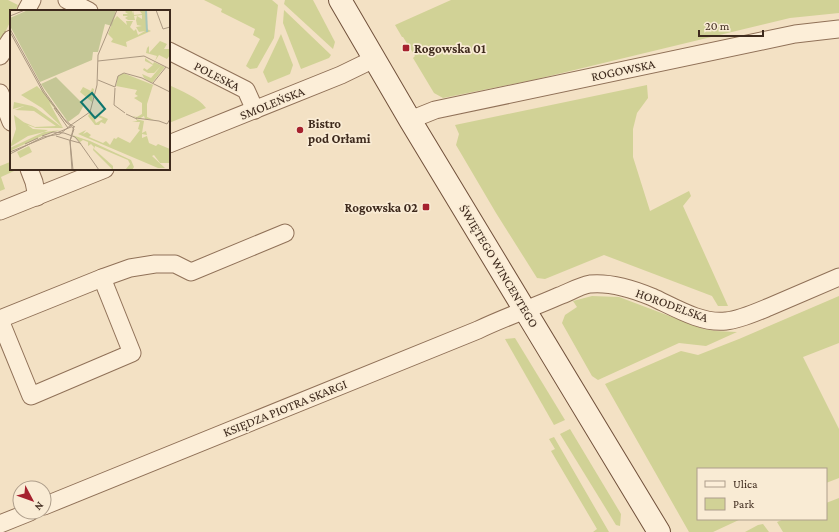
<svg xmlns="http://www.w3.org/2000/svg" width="839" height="532" font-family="'Crimson Pro',serif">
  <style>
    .green { fill: #d1d296 }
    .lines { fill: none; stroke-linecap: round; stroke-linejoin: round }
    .street-casing { stroke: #907158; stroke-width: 19 }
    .secondary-casing { stroke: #71513b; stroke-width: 24 }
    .street { stroke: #fceed8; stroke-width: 17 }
    .secondary { stroke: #fceed8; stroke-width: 22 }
    .poi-dot { fill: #a5212e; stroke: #f9ebd4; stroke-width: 1.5 }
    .labels { text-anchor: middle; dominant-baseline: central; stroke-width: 3.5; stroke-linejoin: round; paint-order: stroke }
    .poi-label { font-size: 13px; font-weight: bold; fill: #3e2a1d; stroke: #f9ebd4; text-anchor: start }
    .street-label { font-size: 13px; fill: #3e2a1d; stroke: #f9ebd4 }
    .inset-river { fill: none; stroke: #a6c5b9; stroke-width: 2 }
    .inset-road { fill: none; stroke: #ab9881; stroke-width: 1 }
    .view { fill: #0f766e; fill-opacity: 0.15; stroke: #0f766e; stroke-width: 2 }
    .inset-edge { fill: none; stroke: #3e2a1d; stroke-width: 2 }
  </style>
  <rect width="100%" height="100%" fill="#f3e1c4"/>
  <g class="green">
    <path d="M0 0H8L18 5 15 11H11V20L0 43Z"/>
    <path d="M204 0H272L278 5 274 38 257 68 250 69 246 66 260 39 253 35 255 29 221 12 222 9Z"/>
    <path d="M285 0H313L335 42 333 49 284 4Z"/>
    <path d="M451 0H839V13L790 18 533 80 443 98 434 93 413 58 415 56 403 37H402L395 25Z"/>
    <path d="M284 10 331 55 329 58 301 69 283 23Z"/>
    <path d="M281 34 293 65 290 74 268 83 263 72Z"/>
    <path d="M169 85C181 91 198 97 206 108L169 123Z"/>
    <path d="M647 85 648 98 637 113 633 129V157L650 211 689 191 691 196 683 206 728 306H718L712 296 604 255 545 279 537 278 496 213 456 145 459 134 455 125Z"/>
    <path d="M10 162 11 169H13L14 171 1 177 5 189 0 191V166Z"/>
    <path d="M592 296 619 297 704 329 716 331 737 332 706 346 679 343 598 380 592 376 562 323 565 315 577 307 573 301Z"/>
    <path d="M839 296V343L803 357 839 429V478L826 483V469H698V519H741L713 532H689L605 384 681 351 698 355 739 339Z"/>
    <path d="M515 338 565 420 554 425 505 339Z"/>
    <path d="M570 429 621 514 620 526 616 525 560 434Z"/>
    <path d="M554 437 609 532H593L597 529 551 451 555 449 549 439Z"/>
    <path d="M839 498V532H783L777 522 784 519H826V503Z"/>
    <path d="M763 524 769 532H745L758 525Z"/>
  </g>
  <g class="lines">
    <defs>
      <g id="street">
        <path d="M67 0 89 11"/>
        <path d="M26 11 32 0"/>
        <path d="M169 51 246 90 255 110"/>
        <path d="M0 56 11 39"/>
        <path d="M0 93 11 122"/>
        <path d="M410 120 435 110 795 34 839 29"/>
        <path d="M169 144 341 75 374 59"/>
        <path d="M29 169 34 182 37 197"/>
        <path d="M0 211 105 169"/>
        <path d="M0 319 102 278 130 268 155 264H175L191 272 285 233"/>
        <path d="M0 320 31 396 132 353 102 278"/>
        <path d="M44 506 478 330C505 317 532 308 559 296 570 292 579 286 590 284 611 282 633 289 652 297 674 307 701 324 726 321 739 320 757 312 769 307 792 297 816 287 839 277"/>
        <path d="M0 524 30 512"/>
      </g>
      <path id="secondary" d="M340 0 410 120 659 532"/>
    </defs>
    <use href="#street" class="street-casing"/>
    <use href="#secondary" class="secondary-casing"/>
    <use href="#street" class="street"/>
    <use href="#secondary" class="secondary"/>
  </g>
  <g class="poi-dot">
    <rect x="402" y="44" width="8" height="8" rx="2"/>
    <circle cx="300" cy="130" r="4"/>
    <rect x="422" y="203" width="8" height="8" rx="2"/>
  </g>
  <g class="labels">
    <g class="poi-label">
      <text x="414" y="48">Rogowska 01</text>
      <text x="308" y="123">Bistro<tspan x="308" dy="15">pod Orłami</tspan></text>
      <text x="418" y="207" text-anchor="end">Rogowska 02</text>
    </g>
    <g class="street-label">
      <text transform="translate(623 70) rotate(-12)">ROGOWSKA</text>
      <text transform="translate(217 76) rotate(27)">POLESKA</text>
      <text transform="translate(272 103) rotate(-22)">SMOLEŃSKA</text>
      <text transform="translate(499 266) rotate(59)">ŚWIĘTEGO WINCENTEGO</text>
      <text transform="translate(672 305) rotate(20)">HORODELSKA</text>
      <text transform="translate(285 408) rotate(-22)">KSIĘDZA PIOTRA SKARGI</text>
    </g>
  </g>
  <g transform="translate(10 10)">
    <rect width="160" height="160" fill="#f3e1c4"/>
    <path d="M107 0 104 10 107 6 117 15 116 11H123L120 17 124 21 126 19 128 25 135 21 129 22 126 17 132 16 127 15 126 10 127 6 132 9V5L124 6 125 10H118L115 8 118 6H113V4H118L115 2 117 0H122L123 4V0L124 5 132 4 129 0H137V19L141 21 116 32 117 37 101 32 103 29 98 24ZM150 31 157 34 154 39H160V45L157 49 149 45 145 51 147 46 136 43 137 38 139 36V43ZM135 48 143 54 144 52 155 57 142 73 134 68 132 64 141 68 151 56 144 63H138L133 60 134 58 137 60 143 55 135 51ZM113 63 146 76 143 75 137 94V107L144 110 135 109 134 106 129 109 122 106 127 107 132 104V93L124 88 128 86 125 84 127 80 106 76 108 66ZM29 75 53 108 39 92 53 118 32 98 11 85 27 76 33 82ZM73 77 81 81 82 78 80 77 84 79 82 92 70 82ZM4 92 22 96 26 98 53 118H26L15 114 11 111 25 117 46 116 24 101 5 100 14 96 3 99ZM81 101 86 113 93 109 88 107 86 110 87 106 84 102 88 107 89 105 98 109 95 114 91 112 89 115H85L78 106ZM4 105 23 119 38 120 34 122 51 120 36 124 0 141V138L34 122 18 126 0 137 6 119ZM126 109 134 111 132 123 136 121 137 125 132 124V128L137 126 139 133 146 136 148 134 160 139 159 153H150L144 145 142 146 155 158H148L68 124 76 120 73 124 77 122 81 125 79 127 93 133 96 131 100 135 104 128 106 129 108 127 120 133 130 120 128 119 130 112H122L127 111ZM62 125 80 131 121 150 124 157 122 160 116 159 120 154 118 150 85 136 84 139 103 156V160L83 140 84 137 81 134 78 136V132L73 130 70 132ZM19 136 22 142 10 148 7 142Z" fill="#d1d296"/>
    <path d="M18 0H106L102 16 95 14 88 42H83L82 50 30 72 0 16V8ZM46 67 74 95 69 104 58 112 31 74Z" fill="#c5c796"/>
    <path class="inset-river" d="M136 0 137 22"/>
    <path class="inset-road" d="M146 0 153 19 160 17M0 6 15 0M0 19 34 81 54 109 61 115 50 124 33 127 0 144M0 22 33 82 56 112 64 119 60 131 62 160M88 51 134 46 160 59M88 70 105 77M143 73 156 57M105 77 108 66 114 63 132 68 160 82M105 78 104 95 115 103M44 98 58 118M116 104 127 109M126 108 149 111 157 114 160 109M65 117 61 115 80 102 87 75 88 45 107 0M32 126 43 122 54 123 65 127 71 134M46 126 59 130M59 130 70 133 89 160M15 134 28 128M0 142 61 117M63 160 60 131 64 116"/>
    <path class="view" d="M82 83 95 99 85 108 71 92Z"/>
    <rect width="160" height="160" class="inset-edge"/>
  </g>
  <rect x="697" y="468" width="130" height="52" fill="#f9ebd4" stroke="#ae9e8b"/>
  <rect x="705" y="481" width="20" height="6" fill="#fceed8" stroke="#ae9e8b"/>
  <text x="733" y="488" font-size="12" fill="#3e2a1d">Ulica</text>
  <rect x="705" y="498" width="20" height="12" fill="#d1d296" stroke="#ae9e8b"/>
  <text x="733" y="508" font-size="12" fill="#3e2a1d">Park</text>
  <g transform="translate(32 500) rotate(131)"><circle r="19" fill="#f9ebd4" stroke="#ae9e8b"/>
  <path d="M0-3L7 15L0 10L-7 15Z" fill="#a5212e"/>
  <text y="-6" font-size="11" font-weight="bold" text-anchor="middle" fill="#3e2a1d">N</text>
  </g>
  <path d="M699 30v6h64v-6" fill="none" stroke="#3e2a1d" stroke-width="2"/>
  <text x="705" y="30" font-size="12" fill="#3e2a1d" stroke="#f9ebd4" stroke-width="3" paint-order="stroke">20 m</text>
</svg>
